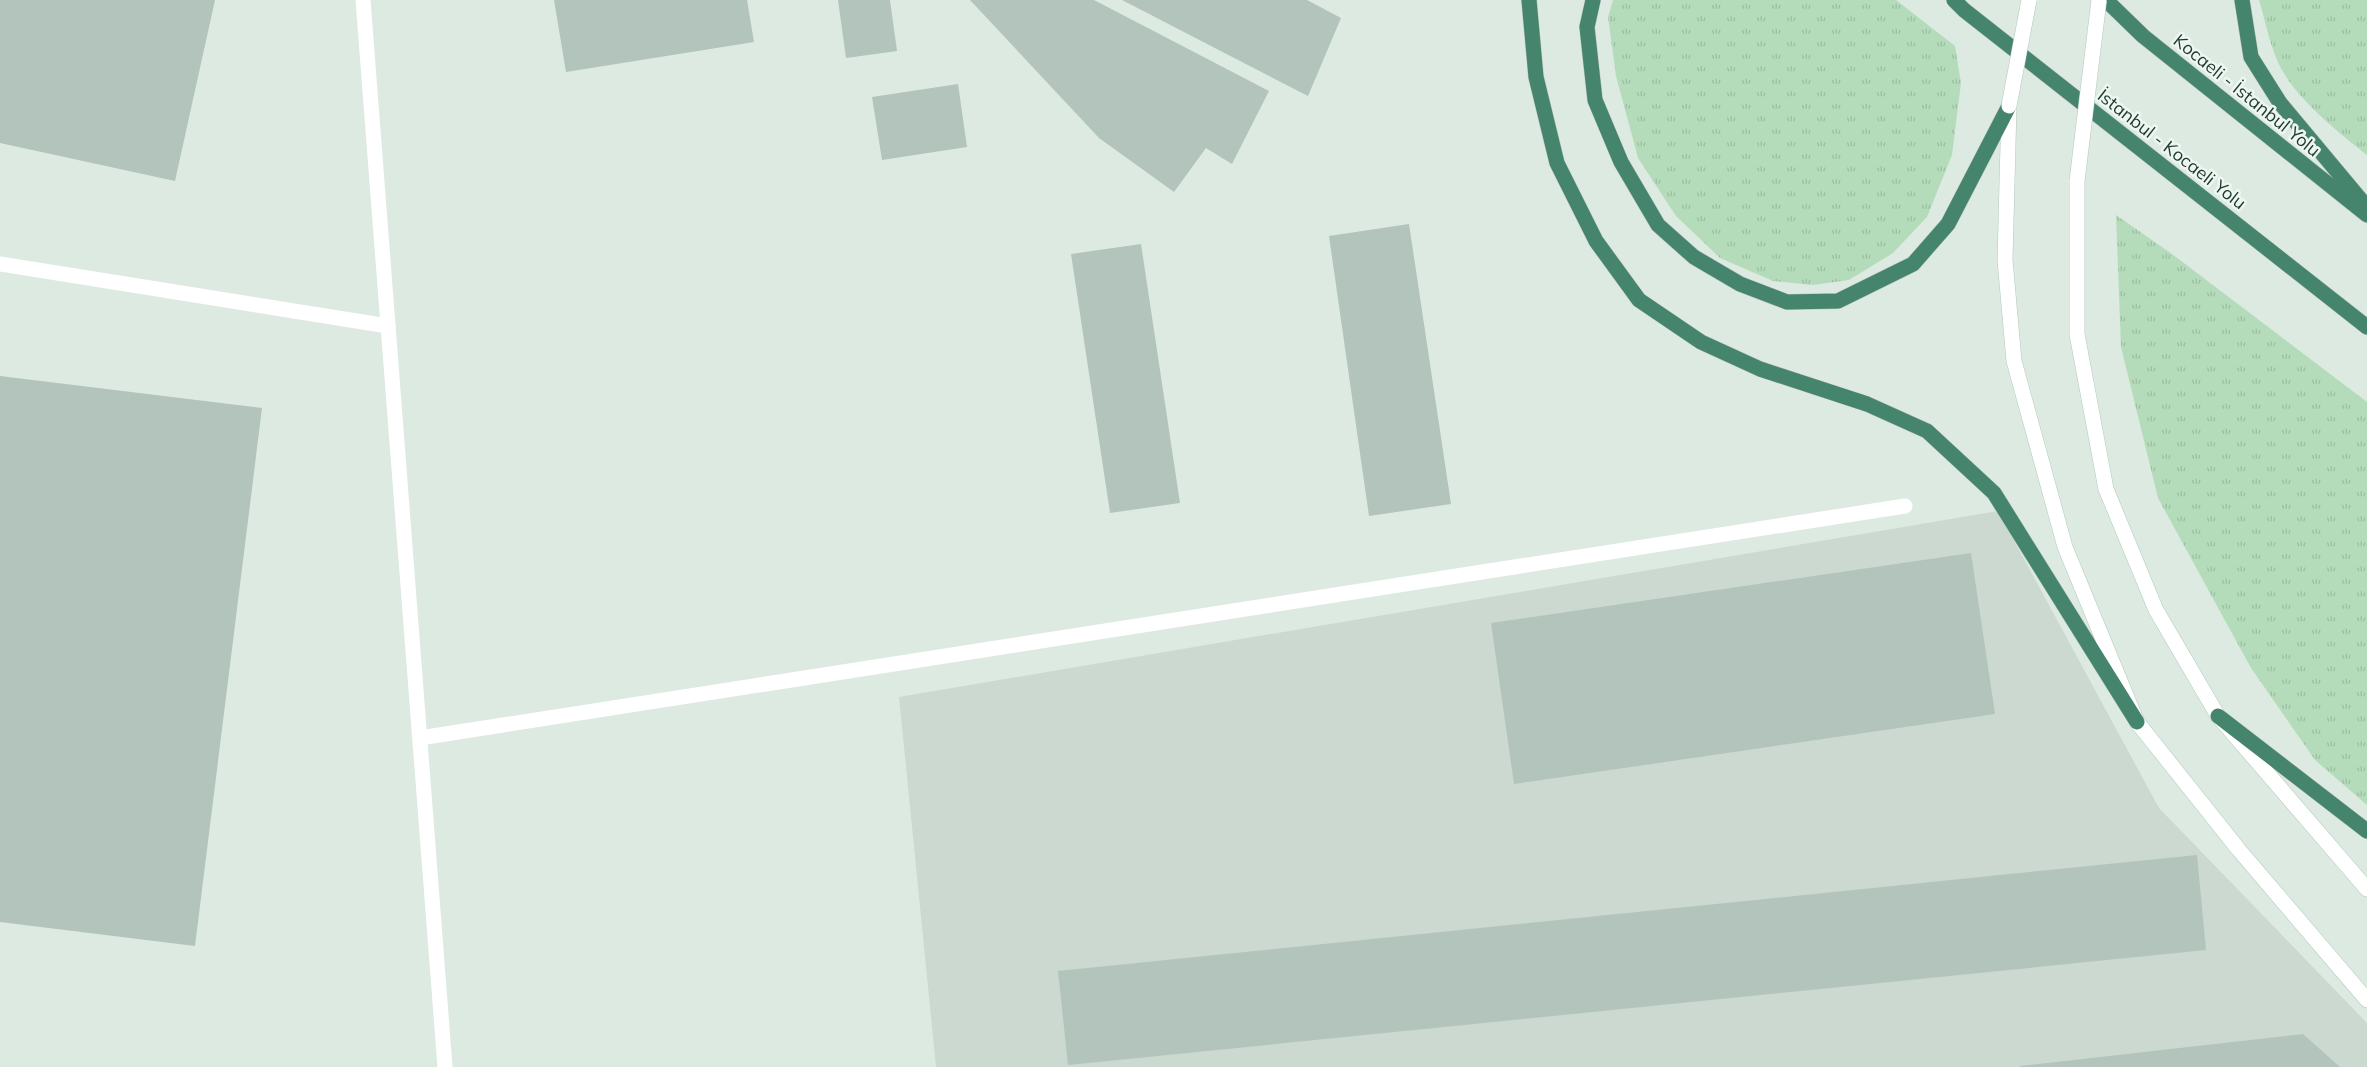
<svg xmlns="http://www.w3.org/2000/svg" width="2367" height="1067" font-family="Mulish,sans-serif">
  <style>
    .built { fill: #cbd9d1 }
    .grass { fill: url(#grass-tufts) }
    .building { fill: #b2c4bb }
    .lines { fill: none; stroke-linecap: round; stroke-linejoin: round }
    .secondary-casing { stroke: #b0cabd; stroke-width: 16 }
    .trunk-casing { stroke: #bcc4c0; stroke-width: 16 }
    .minor { stroke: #fff; stroke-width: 15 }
    .tertiary { stroke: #fff; stroke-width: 15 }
    .secondary { stroke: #fff; stroke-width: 15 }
    .trunk { stroke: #45846d; stroke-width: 15 }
    .secondary-bridge-casing { stroke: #b0cabd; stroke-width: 16; stroke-linecap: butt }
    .secondary-bridge { stroke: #fff; stroke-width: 15 }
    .labels { text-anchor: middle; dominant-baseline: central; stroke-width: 5; stroke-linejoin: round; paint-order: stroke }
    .street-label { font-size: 18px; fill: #1e392e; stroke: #edf6f1 }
  </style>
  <defs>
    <pattern id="grass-tufts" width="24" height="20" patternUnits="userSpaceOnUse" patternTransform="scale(1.25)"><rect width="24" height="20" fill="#b4dcba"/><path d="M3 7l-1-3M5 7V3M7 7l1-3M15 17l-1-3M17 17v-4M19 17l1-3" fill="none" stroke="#9abea0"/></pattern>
  </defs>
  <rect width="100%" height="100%" fill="#ddeae2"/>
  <path class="built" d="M1998 511 2159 808 2367 1023V1067H936L899 697Z"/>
  <g class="grass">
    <path d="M1613 0H1896L1955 46 1961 83 1952 155 1927 217 1893 253 1849 280 1813 285 1773 281 1720 258 1676 216 1638 158 1616 76 1608 17Z"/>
    <path d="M2259 0H2367V155C2337 131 2292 96 2277 60 2269 41 2265 20 2259 0Z"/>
    <path d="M2116 215 2172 254 2367 402V805L2315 760 2251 668 2158 498 2121 347Z"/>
  </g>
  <g class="building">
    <path d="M0 0H215L175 181 0 143Z"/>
    <path d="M554 0H747L754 42 566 72Z"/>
    <path d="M838 0H890L897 51 846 58Z"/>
    <path d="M970 0H1094L1269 91 1232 164 1206 148 1174 192 1099 138Z"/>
    <path d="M1122 0H1307L1341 18 1308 96Z"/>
    <path d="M958 84 967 147 882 160 872 97Z"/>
    <path d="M1409 224 1451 504 1369 516 1329 236Z"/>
    <path d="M1141 244 1180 503 1110 513 1071 254Z"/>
    <path d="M0 376 262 408 195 946 0 922Z"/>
    <path d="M1971 553 1995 714 1514 784 1491 623Z"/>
    <path d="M2197 855 2206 950 1068 1065 1058 971Z"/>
    <path d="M2303 1034 2340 1067H2020V1066Z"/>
  </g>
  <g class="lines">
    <defs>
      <g id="secondary">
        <path d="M2009 106 2005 260 2014 361 2065 547 2137 722 2239 850 2367 1000"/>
        <path d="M2077 181V334L2106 489 2156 610 2218 716 2367 889"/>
      </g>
      <g id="trunk">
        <path d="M1529 0 1536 77 1557 163 1596 241 1639 300 1701 342 1760 369 1867 404 1927 431 1994 493 2137 722"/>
        <path d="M1593 0 1587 27 1595 100 1621 162 1658 225 1694 257 1740 284 1787 302 1838 301 1913 264 1948 224 2009 106"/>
        <path d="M1954 0 1964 10 2367 327"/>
        <path d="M2106 0 2143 36 2367 215"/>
        <path d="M2242 0 2251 57 2280 103 2366 206"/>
        <path d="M2218 716 2367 831"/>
      </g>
    </defs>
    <use href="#secondary" class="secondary-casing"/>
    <use href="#trunk" class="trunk-casing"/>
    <g class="minor">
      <path d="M0 264 388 326"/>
      <path d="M420 738 1905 506"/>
    </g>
    <path class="tertiary" d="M363 0 445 1067"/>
    <use href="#secondary" class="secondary"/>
    <use href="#trunk" class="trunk"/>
    <defs>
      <g id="secondary-bridge">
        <path d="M2009 106 2029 0"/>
        <path d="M2077 181 2099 0"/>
      </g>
    </defs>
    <use href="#secondary-bridge" class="secondary-bridge-casing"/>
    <use href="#secondary-bridge" class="secondary-bridge"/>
  </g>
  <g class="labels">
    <g class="street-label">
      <text transform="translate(2247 95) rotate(39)">Kocaeli - İstanbul Yolu</text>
      <text transform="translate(2172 149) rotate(38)">İstanbul - Kocaeli Yolu</text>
    </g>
  </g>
</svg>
